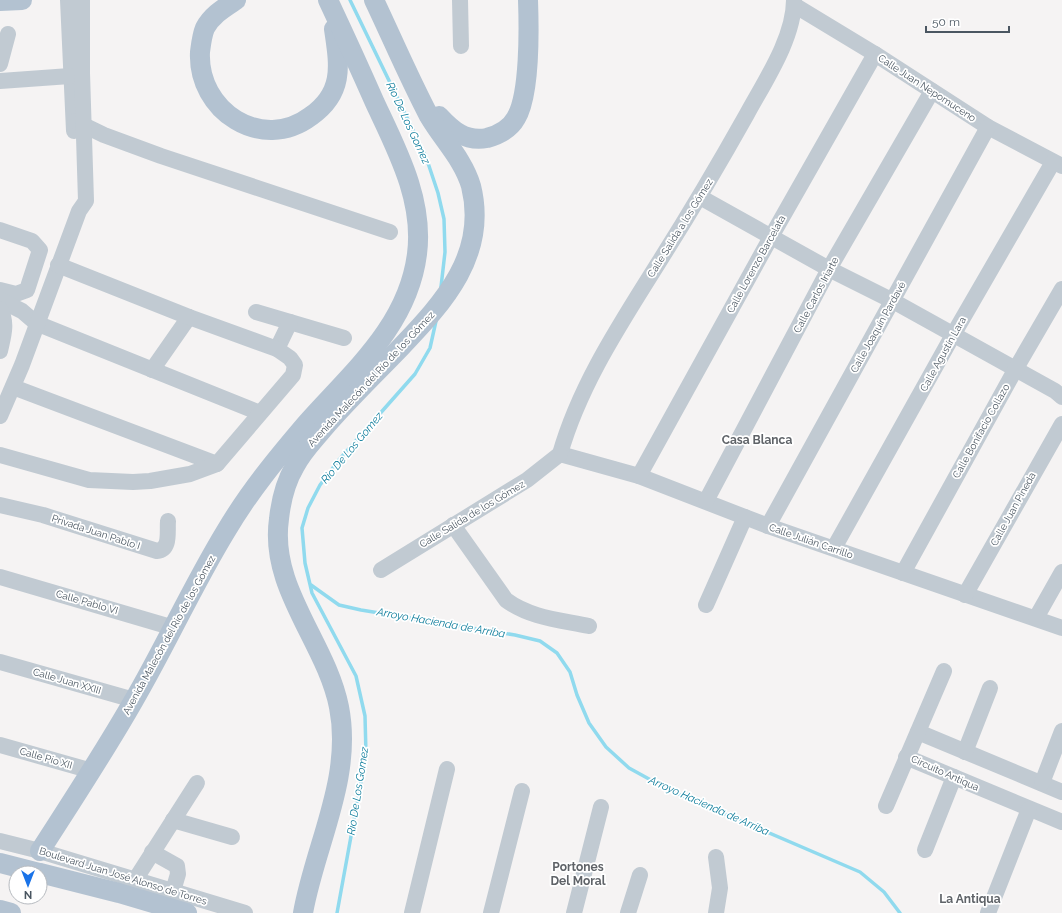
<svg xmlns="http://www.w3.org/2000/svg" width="1062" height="913" font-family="Raleway,sans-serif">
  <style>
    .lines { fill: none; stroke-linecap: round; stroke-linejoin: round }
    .stream { stroke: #90daee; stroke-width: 3.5 }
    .minor { stroke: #c1cad2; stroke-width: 16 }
    .major { stroke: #b3c2d1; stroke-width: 20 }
    .labels { text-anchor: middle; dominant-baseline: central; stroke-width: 3.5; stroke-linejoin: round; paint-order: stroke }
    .street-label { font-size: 10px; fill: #4a5661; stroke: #fff }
    .water-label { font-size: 11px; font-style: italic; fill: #0c7c9b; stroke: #fff }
    .quarter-label { font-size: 12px; font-weight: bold; fill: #5f6368; stroke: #fff }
  </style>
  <rect width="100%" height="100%" fill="#f5f3f3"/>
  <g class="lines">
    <g class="stream">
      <path d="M350 0 426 157 438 193 444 219 445 252 441 287"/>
      <path d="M311 585 339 605 361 610 515 635 540 641 557 653 570 672 577 695 589 723 606 747 629 768 669 790 860 872 884 892 900 913"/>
      <path d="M337 913 366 754 365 716 356 676 312 593 305 563 302 528 308 508 320 485 338 461 415 374 430 348 436 321"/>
    </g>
    <g class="minor">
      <path d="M68 0 74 131"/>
      <path d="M460 0 461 46"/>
      <path d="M794 5 875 54 988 127 1062 166"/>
      <path d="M0 64 8 34"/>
      <path d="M0 81 70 76"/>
      <path d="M75 121 104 135 161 156 390 232"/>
      <path d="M700 197 829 269 893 301 1055 391 1062 397"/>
      <path d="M0 230 32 241 40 250 27 290 16 294 0 290"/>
      <path d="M0 300 22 311 36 323 260 413"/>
      <path d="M0 309C8 323 3 337 0 351"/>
      <path d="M256 312 344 338"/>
      <path d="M277 349 290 322"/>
      <path d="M152 370 189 317"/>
      <path d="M13 387 217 464"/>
      <path d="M0 416 22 365 79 211 86 201 82 73V0"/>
      <path d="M560 454 639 476 768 526 1062 628"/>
      <path d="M560 454C580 384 621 323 659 262 690 213 719 164 747 114 765 81 794 38 794 0"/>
      <path d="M0 455 89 480 133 482 150 481 190 474 217 464 293 375 295 365 290 358 277 349 189 317 58 265"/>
      <path d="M639 476 771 237 875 54"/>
      <path d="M706 501 829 269 932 91"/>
      <path d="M0 505 43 515 157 551C171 550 167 531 168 521"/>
      <path d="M453 525 506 600C530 618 561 620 589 626"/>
      <path d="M768 526 988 127"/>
      <path d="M834 548 953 335 1053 162"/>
      <path d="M381 570 527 480 560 454"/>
      <path d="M903 573 1015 370 1062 289"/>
      <path d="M0 577 174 628"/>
      <path d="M965 595 1062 424"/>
      <path d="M706 605 745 517"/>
      <path d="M1036 618 1062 572"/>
      <path d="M0 662 134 700"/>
      <path d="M918 732 1062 792"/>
      <path d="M0 745 92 771"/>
      <path d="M965 752 990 688"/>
      <path d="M906 757 1062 822"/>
      <path d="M1042 783 1062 731"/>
      <path d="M886 806 944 671"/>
      <path d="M173 820 232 837"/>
      <path d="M0 841 40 851 245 913"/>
      <path d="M925 850 954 777"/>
      <path d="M152 852 177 866 178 874 173 891"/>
      <path d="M135 880 197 783"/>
      <path d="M412 913 447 769"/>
      <path d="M491 913 522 791"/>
      <path d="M574 913 601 807"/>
      <path d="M628 913 640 875"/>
      <path d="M716 913 720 888 716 857"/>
      <path d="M988 913 1029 809"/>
    </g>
    <g class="major">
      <path d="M236 0C224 8 212 15 205 28 202 35 201 44 200 52 197 111 262 153 311 116 345 92 339 64 334 29"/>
      <path d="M0 1 22 0"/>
      <path d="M439 116C452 130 465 142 487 138 498 135 510 129 516 118 530 95 529 28 528 0"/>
      <path d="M40 851C72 801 105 751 134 700 166 645 193 585 226 531 249 492 277 458 306 424 352 372 408 326 417 254 424 200 397 150 375 103 360 69 344 34 328 0"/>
      <path d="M0 863 39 873"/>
      <path d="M40 873 119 893 187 913"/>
      <path d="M0 910 11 913"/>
      <path d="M303 913C315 845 353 778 339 707 326 642 269 588 279 519 281 500 285 483 295 466 302 452 313 441 323 429 347 401 375 374 401 347 444 302 488 254 471 186 463 159 443 140 429 116 409 78 392 38 374 0"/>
    </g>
  </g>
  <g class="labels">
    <g class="street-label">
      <text transform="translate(927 88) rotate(33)">Calle Juan Nepomuceno</text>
      <text transform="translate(680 228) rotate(-58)">Calle Salida a los Gómez</text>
      <text transform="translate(756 264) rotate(-61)">Calle Lorenzo Barcelata</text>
      <text transform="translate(816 295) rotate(-62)">Calle Carlos Iriarte</text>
      <text transform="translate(878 327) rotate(-61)">Calle Joaquín Pardavé</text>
      <text transform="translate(943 354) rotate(-61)">Calle Agustín Lara</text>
      <text transform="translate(371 379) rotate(-47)">Avenida Malecón del Río de los Gómez</text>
      <text transform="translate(981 431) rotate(-61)">Calle Bonifacio Collazo</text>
      <text transform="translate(1013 509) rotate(-61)">Calle Juan Pineda</text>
      <text transform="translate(472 514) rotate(-31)">Calle Salida de los Gómez</text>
      <text transform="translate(96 532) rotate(18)">Privada Juan Pablo I</text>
      <text transform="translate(811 541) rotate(19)">Calle Julián Carrillo</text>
      <text transform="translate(87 602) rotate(16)">Calle Pablo VI</text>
      <text transform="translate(169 635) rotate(-61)">Avenida Malecón del Río de los Gómez</text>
      <text transform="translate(67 681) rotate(16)">Calle Juan XXIII</text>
      <text transform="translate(46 758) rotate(16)">Calle Pío XII</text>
      <text transform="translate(945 773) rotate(24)">Circuito Antiqua</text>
      <text transform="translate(123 876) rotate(17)">Boulevard Juan José Alonso de Torres</text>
    </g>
    <g class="water-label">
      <text transform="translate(408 123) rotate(65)">Rio De Los Gomez</text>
      <text transform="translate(352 448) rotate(-50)">Rio De Los Gomez</text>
      <text transform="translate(441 623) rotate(10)">Arroyo Hacienda de Arriba</text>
      <text transform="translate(358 791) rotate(-81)">Rio De Los Gomez</text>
      <text transform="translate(709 806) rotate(24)">Arroyo Hacienda de Arriba</text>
    </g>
    <g class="quarter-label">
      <text x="757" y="440">Casa Blanca</text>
      <text x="578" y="867">Portones<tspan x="578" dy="14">Del Moral</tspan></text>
      <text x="970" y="899">La Antiqua</text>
    </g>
  </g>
  <g transform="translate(28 885) rotate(180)"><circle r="19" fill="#ffffff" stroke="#b7bbc0"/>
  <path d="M0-3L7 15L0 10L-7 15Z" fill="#1a73e8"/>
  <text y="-6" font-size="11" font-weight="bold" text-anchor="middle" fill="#4a5661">N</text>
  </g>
  <path d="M926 26v6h83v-6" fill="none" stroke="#4a5661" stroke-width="2"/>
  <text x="932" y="26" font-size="12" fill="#4a5661" stroke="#ffffff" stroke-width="3" paint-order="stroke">50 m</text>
</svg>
